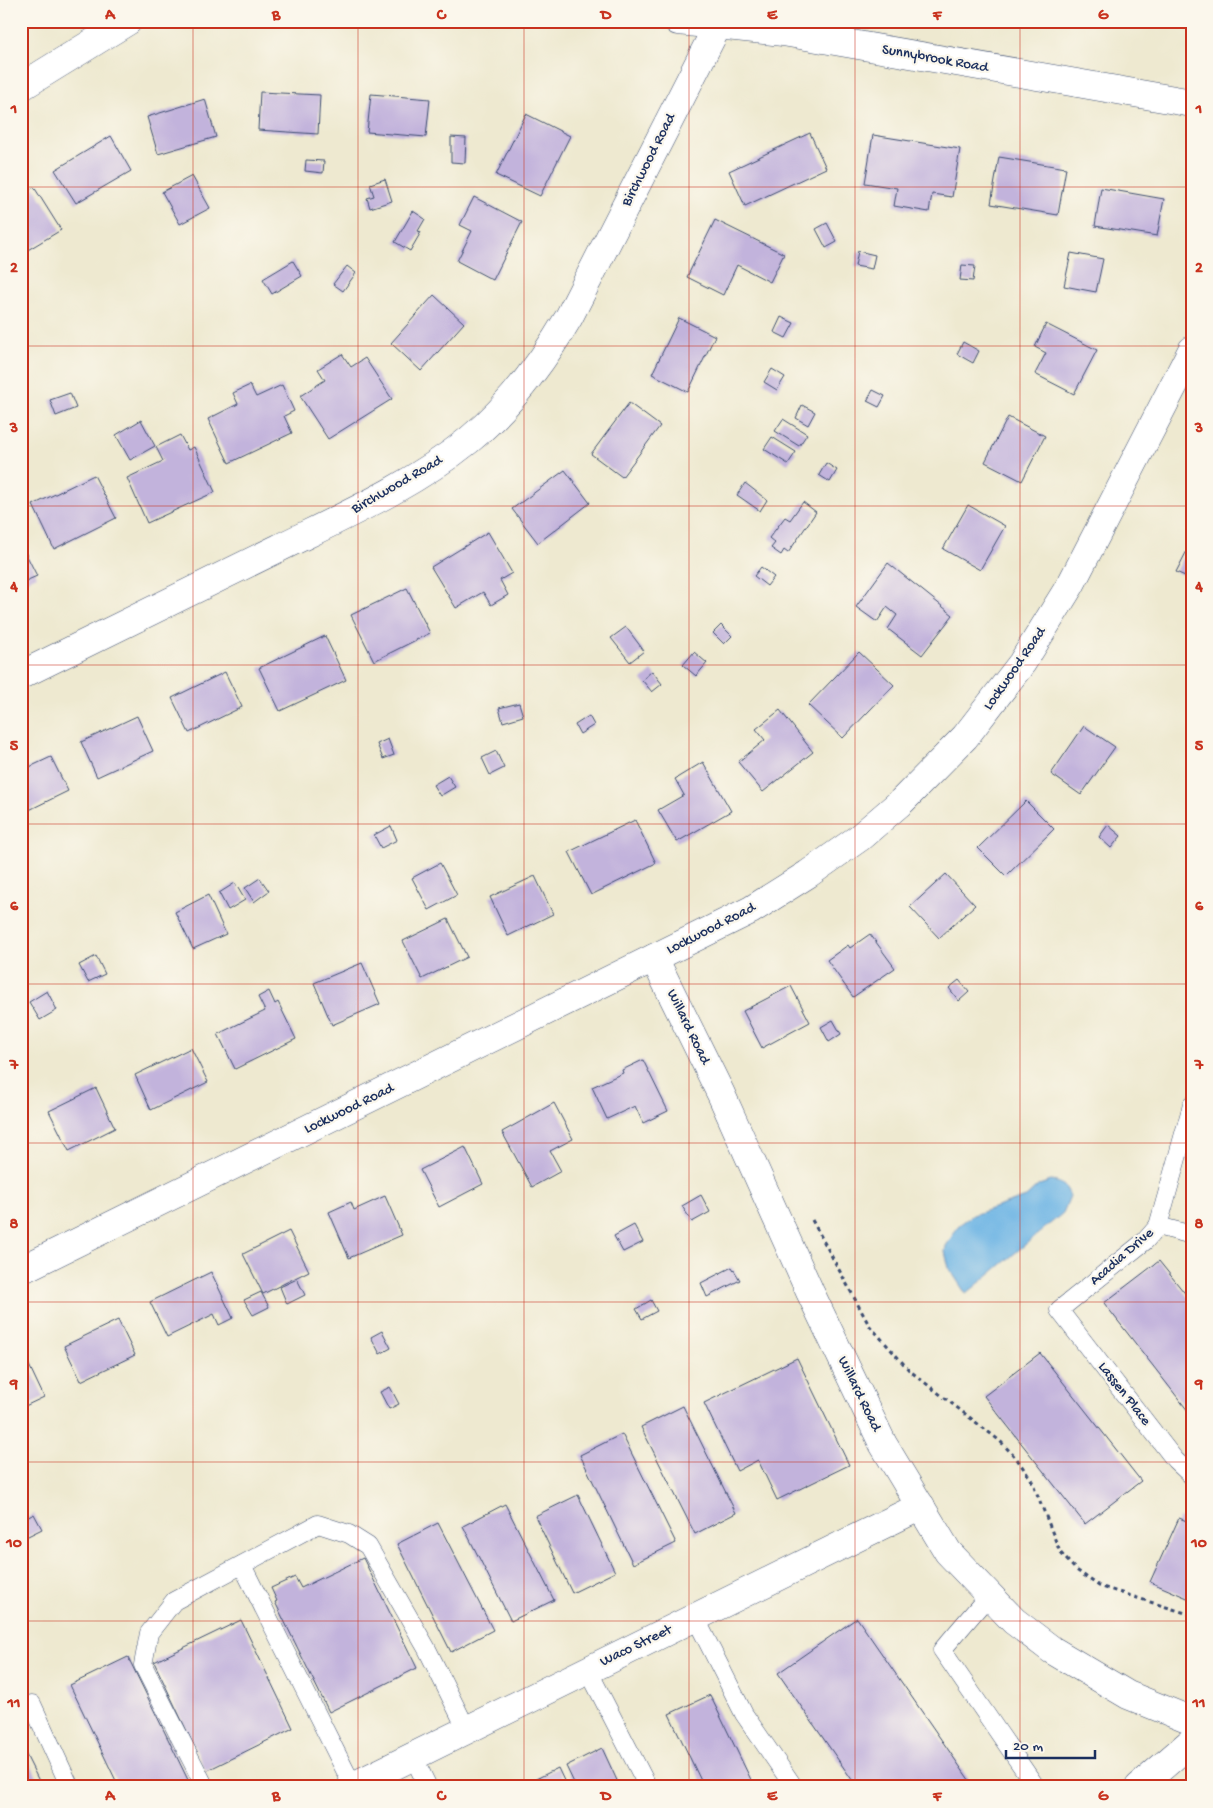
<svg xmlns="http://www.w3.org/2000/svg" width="1213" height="1808" font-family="'Gochi Hand',sans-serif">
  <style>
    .water { fill: #6cb4e4; stroke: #4472a1 }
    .building { fill: #c2b3dc }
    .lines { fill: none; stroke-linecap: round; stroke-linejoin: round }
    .lane-casing { stroke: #3b4b6f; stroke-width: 19 }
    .street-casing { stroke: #3b4b6f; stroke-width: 29 }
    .path { stroke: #3b4b6f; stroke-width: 3; stroke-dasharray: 4 4; stroke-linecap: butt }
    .lane { stroke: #fff; stroke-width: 18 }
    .street { stroke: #fff; stroke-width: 28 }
    .grid { fill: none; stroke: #c8321e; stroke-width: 1; stroke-opacity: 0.55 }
    .labels { text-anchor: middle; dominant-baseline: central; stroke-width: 4.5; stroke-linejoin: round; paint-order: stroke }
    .street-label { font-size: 15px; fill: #1b2f5e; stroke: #fbf7ec }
    .neatline { fill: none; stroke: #c8321e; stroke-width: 2 }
    .grid-label { font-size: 16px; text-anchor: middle; font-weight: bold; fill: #c8321e }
  </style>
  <rect width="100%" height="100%" fill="#fbf7ec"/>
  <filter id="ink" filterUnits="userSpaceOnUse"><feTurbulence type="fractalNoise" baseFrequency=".02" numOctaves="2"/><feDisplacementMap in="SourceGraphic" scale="10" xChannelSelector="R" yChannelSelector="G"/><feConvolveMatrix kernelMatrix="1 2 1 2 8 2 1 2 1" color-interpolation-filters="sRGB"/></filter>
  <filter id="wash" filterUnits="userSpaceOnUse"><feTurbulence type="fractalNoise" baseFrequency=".0096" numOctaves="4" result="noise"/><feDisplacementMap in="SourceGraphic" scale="20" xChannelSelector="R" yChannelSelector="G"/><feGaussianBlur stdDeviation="1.12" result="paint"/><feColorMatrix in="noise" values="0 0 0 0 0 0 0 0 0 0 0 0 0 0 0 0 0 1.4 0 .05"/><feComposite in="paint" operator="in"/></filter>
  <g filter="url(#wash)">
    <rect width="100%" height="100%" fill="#eee9d0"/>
    <path class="water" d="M1051 1181C1062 1182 1066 1186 1070 1196L1063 1213 966 1294 949 1268 945 1252 946 1246 959 1225 973 1215 1026 1197 1039 1185Z"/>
    <g id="blocks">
      <g class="building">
        <path d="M260 92 320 95 318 134 258 130Z"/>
        <path d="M371 94 430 99 426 137 367 132Z"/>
        <path d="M205 99 216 137 158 154 147 117Z"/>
        <path d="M526 114 570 136 540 196 496 175Z"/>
        <path d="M810 133 826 168 745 206 729 171Z"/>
        <path d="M873 135 960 149 952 197 932 194 929 212 894 206 897 188 865 183Z"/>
        <path d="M111 136 131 171 76 203 55 170Z"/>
        <path d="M451 137 466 138 465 163 451 162Z"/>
        <path d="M999 157 1066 168 1058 215 991 204Z"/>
        <path d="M306 160 324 161 323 173 305 171Z"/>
        <path d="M192 176 210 208 180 224 162 192Z"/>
        <path d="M385 179 392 201 370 208 367 198 374 196 370 184Z"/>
        <path d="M34 187 61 230 21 254V195Z"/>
        <path d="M1101 188 1164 199 1157 236 1095 226Z"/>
        <path d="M474 197 522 222 493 280 457 261 472 231 460 225Z"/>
        <path d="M413 211 425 219 418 231 421 232 410 251 395 242Z"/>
        <path d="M715 220 784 254 770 282 737 265 723 295 687 277Z"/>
        <path d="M827 223 837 242 826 248 816 229Z"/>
        <path d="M858 251 875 255 872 269 855 266Z"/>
        <path d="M1071 253 1103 259 1096 292 1064 286Z"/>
        <path d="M293 261 302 276 272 294 263 279Z"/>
        <path d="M962 265 975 266 973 281 960 280Z"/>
        <path d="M347 266 356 273 343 291 333 284Z"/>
        <path d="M434 295 464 323 421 371 391 343Z"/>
        <path d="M781 317 794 323 786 338 774 332Z"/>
        <path d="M679 318 715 336 688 392 652 374Z"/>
        <path d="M1046 324 1097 350 1074 394 1035 374 1046 353 1035 347Z"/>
        <path d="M963 342 979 351 973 363 957 354Z"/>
        <path d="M342 354 351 367 365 358 392 399 328 439 300 396 325 380 318 369Z"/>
        <path d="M772 369 785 377 777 390 764 382Z"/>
        <path d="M250 385 256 397 282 385 294 411 284 416 292 433 229 463 208 419 238 404 233 393Z"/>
        <path d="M873 390 885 396 879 407 867 401Z"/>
        <path d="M70 393 76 408 56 416 50 400Z"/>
        <path d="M629 403 660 426 622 477 591 454Z"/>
        <path d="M802 405 815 412 808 425 796 418Z"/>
        <path d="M1008 417 1045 436 1022 481 985 462Z"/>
        <path d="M783 419 807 434 799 446 775 431Z"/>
        <path d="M141 420 155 446 130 460 116 435Z"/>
        <path d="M180 435 188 450 194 447 215 492 147 523 127 478 163 461 156 447Z"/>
        <path d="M772 437 796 452 788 464 764 449Z"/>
        <path d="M826 463 837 470 830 482 819 475Z"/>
        <path d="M565 470 590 503 538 543 512 509Z"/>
        <path d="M94 475 116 518 54 549 33 505Z"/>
        <path d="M745 483 767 500 760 511 737 495Z"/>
        <path d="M803 502 816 512 788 553 784 550 781 555 771 548 775 543 769 538 785 517 790 520Z"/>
        <path d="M968 505 1005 526 980 570 943 549Z"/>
        <path d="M488 532 512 573 500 580 508 595 491 605 483 592 456 608 431 567Z"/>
        <path d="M1192 541V579L1176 572Z"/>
        <path d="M21 544 37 576 21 583Z"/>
        <path d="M888 563 953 615 922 655 888 629 897 615 887 607 877 622 856 607Z"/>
        <path d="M761 567 774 577 767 586 754 576Z"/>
        <path d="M407 588 430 633 374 661 351 615Z"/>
        <path d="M721 625 732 636 724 644 713 633Z"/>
        <path d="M626 627 644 651 630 662 611 638Z"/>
        <path d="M325 636 346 680 280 711 259 668Z"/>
        <path d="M694 652 707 663 696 676 683 665Z"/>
        <path d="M859 652 894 685 843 738 808 705Z"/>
        <path d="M652 671 662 684 652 692 642 680Z"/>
        <path d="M225 672 242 707 189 733 172 698Z"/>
        <path d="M519 703 523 716 503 722 499 708Z"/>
        <path d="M780 710 813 752 763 792 738 762 765 740 756 729Z"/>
        <path d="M137 716 153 751 97 777 81 742Z"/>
        <path d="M589 716 594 725 580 734 575 725Z"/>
        <path d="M1084 726 1115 747 1081 795 1051 774Z"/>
        <path d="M388 739 394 755 383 759 377 744Z"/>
        <path d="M496 751 504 768 490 775 482 758Z"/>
        <path d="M51 757 68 791 21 814V771Z"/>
        <path d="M703 762 731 811 677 842 658 810 684 795 675 779Z"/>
        <path d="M448 776 455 787 440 796 433 785Z"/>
        <path d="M1026 801 1054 829 1006 876 978 848Z"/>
        <path d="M635 820 656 863 591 895 569 852Z"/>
        <path d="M1108 825 1121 836 1111 848 1099 837Z"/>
        <path d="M391 826 397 840 381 848 374 835Z"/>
        <path d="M440 863 457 895 429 910 412 878Z"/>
        <path d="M946 874 975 905 939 938 910 907Z"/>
        <path d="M535 876 553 914 508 936 490 897Z"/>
        <path d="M260 878 269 891 254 902 245 888Z"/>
        <path d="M235 883 245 900 228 910 219 893Z"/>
        <path d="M208 895 226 934 193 949 175 912Z"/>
        <path d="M448 919 467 957 422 979 403 941Z"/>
        <path d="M870 934 895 968 853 997 827 960 848 945 850 948Z"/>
        <path d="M96 956 105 974 88 982 79 965Z"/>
        <path d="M362 963 380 1004 332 1025 314 983Z"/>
        <path d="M959 980 969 992 959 1001 949 988Z"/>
        <path d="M791 986 810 1022 762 1048 743 1011Z"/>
        <path d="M47 991 57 1010 40 1020 29 1002Z"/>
        <path d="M269 991 275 1004 278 1002 296 1039 235 1069 218 1034 265 1011 258 997Z"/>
        <path d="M833 1020 841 1034 829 1042 821 1027Z"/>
        <path d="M191 1048 208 1082 151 1110 135 1075Z"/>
        <path d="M643 1060 668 1111 643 1123 635 1106 607 1119 592 1087 623 1073 622 1070Z"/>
        <path d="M96 1088 115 1128 69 1151 49 1111Z"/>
        <path d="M554 1103 573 1139 550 1151 561 1171 532 1187 502 1132Z"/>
        <path d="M465 1147 483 1184 439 1207 420 1170Z"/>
        <path d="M701 1195 710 1212 692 1222 682 1206Z"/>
        <path d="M385 1196 402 1235 349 1258 329 1212 351 1202 354 1210Z"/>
        <path d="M634 1225 643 1242 623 1252 614 1236Z"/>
        <path d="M289 1231 309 1271 263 1294 243 1254Z"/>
        <path d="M1159 1261 1192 1302V1416L1104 1303Z"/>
        <path d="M732 1267 740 1280 707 1297 701 1283Z"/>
        <path d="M211 1272 233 1318 219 1325 214 1314 167 1337 150 1302Z"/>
        <path d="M297 1279 305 1295 287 1304 280 1287Z"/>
        <path d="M261 1292 269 1307 253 1315 244 1300Z"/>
        <path d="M651 1300 657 1311 642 1319 636 1309Z"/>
        <path d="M118 1320 135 1355 81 1381 64 1346Z"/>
        <path d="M382 1331 391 1348 380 1354 371 1337Z"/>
        <path d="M1040 1353 1141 1481 1085 1524 984 1396Z"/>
        <path d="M797 1358 849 1465 777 1500 758 1460 737 1471 704 1403Z"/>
        <path d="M28 1363 44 1397 21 1408V1366Z"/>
        <path d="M390 1387 399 1404 389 1409 380 1392Z"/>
        <path d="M683 1406 736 1513 695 1534 641 1427Z"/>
        <path d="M622 1434 676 1543 633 1564 580 1455Z"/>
        <path d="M578 1495 615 1572 572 1593 535 1516Z"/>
        <path d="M505 1504 554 1600 511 1621 463 1526Z"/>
        <path d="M34 1514 42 1529 22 1539 21 1521Z"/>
        <path d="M1179 1518 1192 1523V1600L1150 1582Z"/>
        <path d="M438 1523 493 1630 451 1652 397 1544Z"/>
        <path d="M363 1558 417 1668 329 1712 275 1602 277 1601 271 1588 295 1577 301 1588Z"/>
        <path d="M857 1618 974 1787H857L778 1673Z"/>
        <path d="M241 1620 293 1728 206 1771 154 1662Z"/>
        <path d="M128 1657 189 1782 180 1787H119L70 1685Z"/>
        <path d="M710 1695 754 1786 752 1787H704L669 1714Z"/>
        <path d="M21 1745 42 1787H21Z"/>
        <path d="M602 1748 620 1787H576L566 1766Z"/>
        <path d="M558 1768 567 1787H520Z"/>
      </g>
    </g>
  </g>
  <g filter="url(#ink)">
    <use href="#blocks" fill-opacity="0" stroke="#3b4b6f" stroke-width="1"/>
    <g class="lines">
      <defs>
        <g id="lane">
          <path d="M1192 1105 1158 1226 1145 1241 1059 1310 1175 1460 1192 1476"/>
          <path d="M1158 1226 1192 1235"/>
          <path d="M242 1565 353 1786"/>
          <path d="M989 1595 942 1650 1036 1787"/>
          <path d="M695 1617 744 1714 794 1787"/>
          <path d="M588 1670 648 1787"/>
          <path d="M32 1704 70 1787"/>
          <path d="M413 1756 428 1787"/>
          <path d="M205 1787 143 1665 149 1633 174 1601 318 1524 349 1534 368 1546 427 1649 467 1730"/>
        </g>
        <g id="street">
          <path d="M678 21 783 32 1192 103"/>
          <path d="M21 87 128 21"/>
          <path d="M21 675C107 632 193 590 279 548 344 516 412 486 469 440 510 406 542 363 569 317L718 25"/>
          <path d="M654 958 721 1094 810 1292 883 1444 948 1552 1014 1621 1052 1650 1128 1695 1192 1721"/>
          <path d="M21 1270 751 910 808 874 859 838 901 802 965 737 1022 663 1071 584 1192 350"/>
          <path d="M351 1787 921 1506"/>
          <path d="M1139 1787 1192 1741"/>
        </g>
      </defs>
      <use href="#lane" class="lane-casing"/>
      <use href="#street" class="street-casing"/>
      <path class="path" d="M812 1220 869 1325 910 1371 1000 1441 1017 1459 1032 1481 1060 1552 1075 1569 1099 1586 1192 1615"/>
      <use href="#lane" class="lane"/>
      <use href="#street" class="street"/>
    </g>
  </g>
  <path class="grid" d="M193 21V1787M358 21V1787M524 21V1787M689 21V1787M855 21V1787M1020 21V1787M21 187H1192M21 346H1192M21 506H1192M21 665H1192M21 824H1192M21 984H1192M21 1143H1192M21 1302H1192M21 1462H1192M21 1621H1192"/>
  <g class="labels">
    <g class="street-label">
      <text transform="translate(935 59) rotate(10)">Sunnybrook Road</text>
      <text transform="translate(649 160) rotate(-63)">Birchwood Road</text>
      <text transform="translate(397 485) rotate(-30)">Birchwood Road</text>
      <text transform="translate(1015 669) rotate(-55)">Lockwood Road</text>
      <text transform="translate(711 929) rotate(-27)">Lockwood Road</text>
      <text transform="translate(688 1027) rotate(64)">Willard Road</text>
      <text transform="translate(349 1109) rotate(-26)">Lockwood Road</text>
      <text transform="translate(1122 1257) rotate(-41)">Acadia Drive</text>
      <text transform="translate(859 1394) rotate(64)">Willard Road</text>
      <text transform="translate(1124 1394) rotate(52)">Lassen Place</text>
      <text transform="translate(636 1646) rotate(-26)">Waco Street</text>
    </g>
  </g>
  <rect width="1213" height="1808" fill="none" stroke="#fbf7ec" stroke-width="55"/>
  <path d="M1006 1750v8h89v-8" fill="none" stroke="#1b2f5e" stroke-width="2.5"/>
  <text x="1013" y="1750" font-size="15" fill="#1b2f5e" stroke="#fbf7ec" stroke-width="4" paint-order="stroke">20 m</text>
  <rect x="28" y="28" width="1158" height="1752" class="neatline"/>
  <g class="grid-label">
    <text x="110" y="19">A</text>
    <text x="276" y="19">B</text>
    <text x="441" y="19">C</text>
    <text x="606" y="19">D</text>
    <text x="772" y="19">E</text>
    <text x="937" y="19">F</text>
    <text x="1103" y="19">G</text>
    <text x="14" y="113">1</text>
    <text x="1199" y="113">1</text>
    <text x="14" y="272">2</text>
    <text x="1199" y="272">2</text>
    <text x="14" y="432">3</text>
    <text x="1199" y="432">3</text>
    <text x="14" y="591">4</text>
    <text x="1199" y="591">4</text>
    <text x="14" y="750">5</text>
    <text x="1199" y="750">5</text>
    <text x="14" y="910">6</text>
    <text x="1199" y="910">6</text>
    <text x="14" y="1069">7</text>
    <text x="1199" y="1069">7</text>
    <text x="14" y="1228">8</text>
    <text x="1199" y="1228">8</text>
    <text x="14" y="1388">9</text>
    <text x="1199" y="1388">9</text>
    <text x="14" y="1547">10</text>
    <text x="1199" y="1547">10</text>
    <text x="14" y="1707">11</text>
    <text x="1199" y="1707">11</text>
    <text x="110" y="1800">A</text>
    <text x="276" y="1800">B</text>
    <text x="441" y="1800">C</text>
    <text x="606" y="1800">D</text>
    <text x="772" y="1800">E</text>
    <text x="937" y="1800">F</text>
    <text x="1103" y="1800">G</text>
  </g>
</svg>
